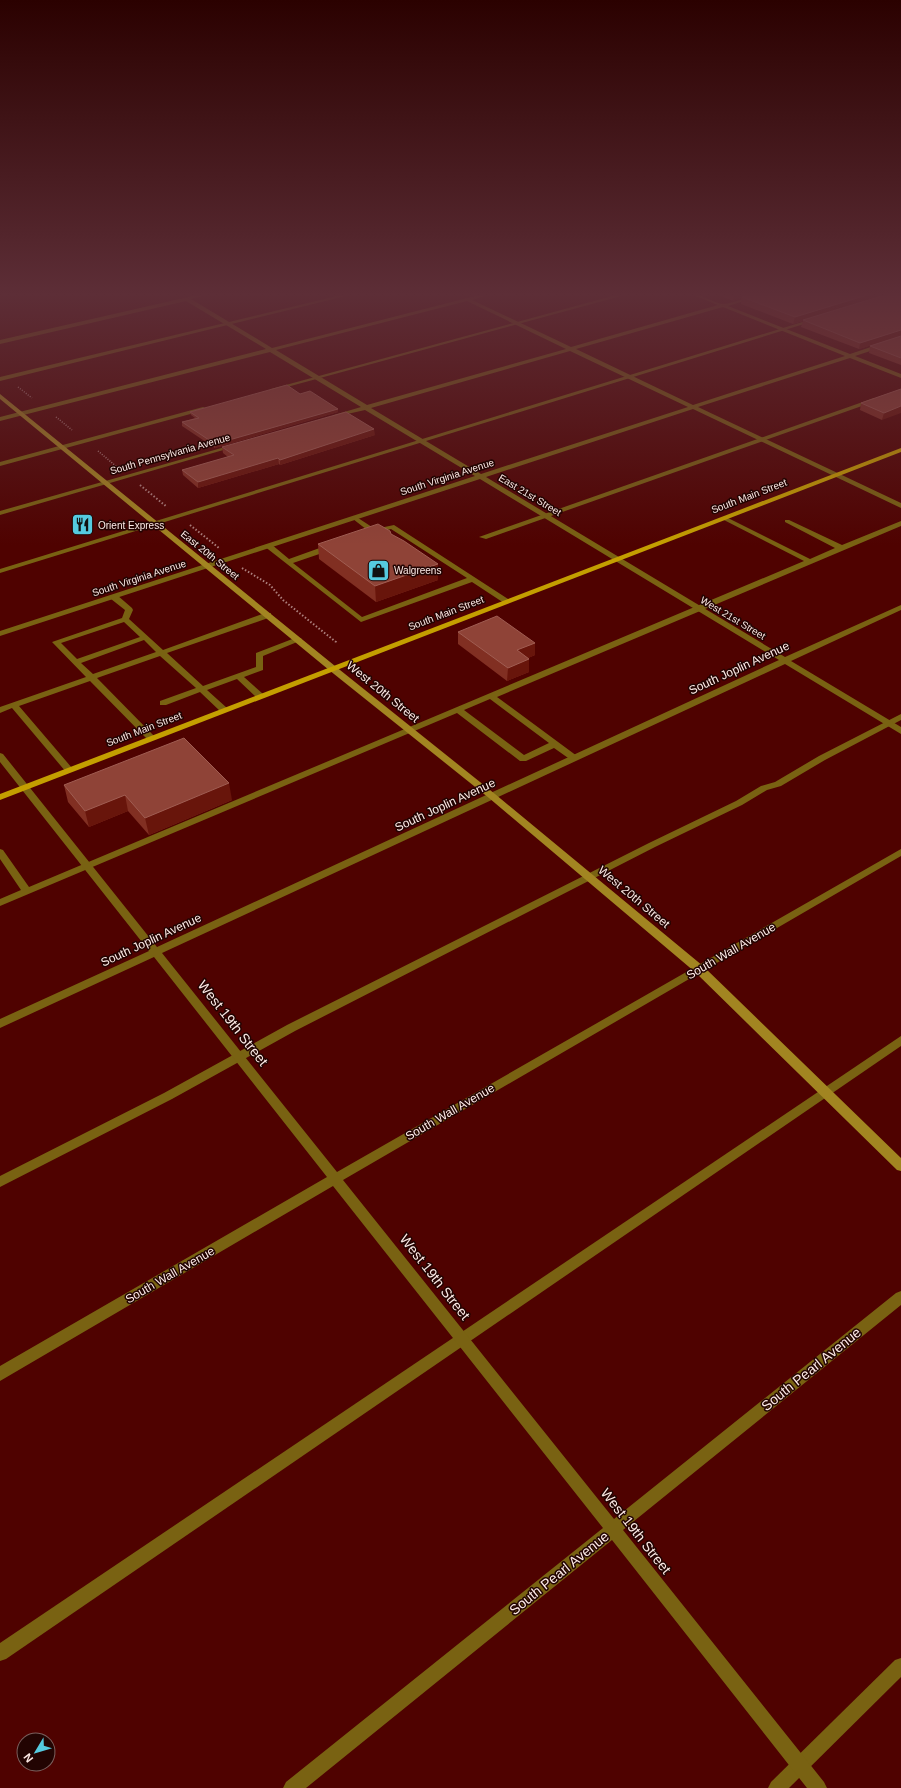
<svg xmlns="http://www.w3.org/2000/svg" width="901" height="1788" font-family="Arial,sans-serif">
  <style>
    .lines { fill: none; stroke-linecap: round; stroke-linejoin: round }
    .path-far1 { stroke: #ad807d; stroke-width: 1.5; stroke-dasharray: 1 1.5; stroke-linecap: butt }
    .path { stroke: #ad807d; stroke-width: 2; stroke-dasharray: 1.5 2; stroke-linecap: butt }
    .service { fill: #796212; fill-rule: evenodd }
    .minor { fill: #796212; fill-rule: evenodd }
    .secondary { fill: #a28521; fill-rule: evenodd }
    .primary { fill: #c49f00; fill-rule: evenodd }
    .wall { fill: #812f22 }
    .shaded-wall { fill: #68150b }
    .building { fill: #8f4337; stroke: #a05d52 }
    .labels { text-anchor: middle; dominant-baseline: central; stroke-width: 3; stroke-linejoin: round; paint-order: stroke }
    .far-street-label { font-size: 10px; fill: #fdeae6; stroke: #220402 }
    .far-poi-label { font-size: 10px; fill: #fdeae6; stroke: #220402; text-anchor: start }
    .street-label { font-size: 12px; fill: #fdeae6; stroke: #220402 }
    .near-street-label { font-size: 14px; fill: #fdeae6; stroke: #220402 }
  </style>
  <rect width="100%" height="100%" fill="#4f0200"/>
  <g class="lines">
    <g class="path-far1">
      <path d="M18 387 32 398"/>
      <path d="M56 417 72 430"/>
      <path d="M98 451 117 467"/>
    </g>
    <g class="path">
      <path d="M140 485 167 507"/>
      <path d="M190 525 219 548"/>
      <path d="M242 568 270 585 283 600 336 642V644"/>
    </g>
    <g class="service">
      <path d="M341 295H350L0 381V377Z"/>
      <path d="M616 295H625L276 390 271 389Z"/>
      <path d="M812 319 817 320 0 573V569Z"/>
      <path d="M874 398 877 400 876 401 486 539 479 537Z"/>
      <path d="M203 407 205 408V410L0 466V462Z"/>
      <path d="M355 516 375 529 394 525 511 601 507 603H504L472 582 361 622 264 546 271 544 289 559 328 545H334V549L293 563 362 617 467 578 391 529 380 532 382 534 378 536 371 533 353 519 352 518Z"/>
      <path d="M722 517H726L810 559 835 548 785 522V520H789L842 545 901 521V526L497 697 577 756 578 758 577 760H571L554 748 526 761H520L457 713 0 906V899L21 890 0 859V849L3 850 29 887 804 561 722 519ZM490 699 549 743 524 755 464 710Z"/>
      <path d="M111 595H117L132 608 133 610 129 619 163 650 265 613H271V617L167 653 203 686 256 667V653L295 638H301L302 640 263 656V670L244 677 263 694V698H257L237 679 207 690 227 708V712H221L200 692 166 705H160V701L196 688 160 656 97 678 154 736 155 738 151 741 148 740 90 681 19 706 72 768 73 770 72 772H66L12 708 0 713V707L86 677 52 642 122 618 125 610 111 599ZM124 622 140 637 77 659 61 643ZM144 640 156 652 93 674 81 663Z"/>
      <path d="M901 714V720L825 760 781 786 767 790 742 805 655 847 295 1031 172 1099 0 1187V1176L164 1093 287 1025 649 843 736 801 761 786 775 782 819 756Z"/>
      <path d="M901 1036V1046L6 1659 0 1661V1643Z"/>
      <path d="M901 1658V1677L789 1788H768L771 1782 895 1660Z"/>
    </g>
    <g class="minor">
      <path d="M197 295H207L191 299 272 348 479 295H488L472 300 571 347 718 305 693 295C705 295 713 303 723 304 733 304 749 295 763 295L728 306 850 354 901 337V341L855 356 901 374V378L850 358 698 407 901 503V508L693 409 486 477 785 657 901 605V610L791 661 901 727V734L785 664 162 953 337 1172 901 849V856L343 1180 614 1519 896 1293 901 1291V1305L623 1530 824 1782 827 1788H807L612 1540 306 1788H283L286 1782 603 1528 333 1186 0 1381V1366L327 1177 154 957 0 1028V1019L149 951 0 762V753L3 754 157 947 779 660 480 479 0 636V631L475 476 365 410 334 417V415L361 407 270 352 0 421V417L266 349 186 301 0 344V340ZM467 301 566 349 367 405 276 350ZM723 307 845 356 693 405 576 349ZM570 351 688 407 481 474 371 408Z"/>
      <path d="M232 445 237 446 0 515V511Z"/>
    </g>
    <path class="secondary" d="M0 394 335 666 495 794 703 966 901 1158V1171L897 1170 695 972 489 798 329 670 0 399Z"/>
    <path class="primary" d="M901 448V452L0 800V794Z"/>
  </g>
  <g class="wall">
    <path d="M719 295H901V336L859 349 801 327 803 321 793 324 741 304V298L733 301Z"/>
    <path d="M901 336V365L869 353 870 346Z"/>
    <path d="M901 389 882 420 860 410 861 403Z"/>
    <path d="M300 394 338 409V412L215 448 182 426V422L195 418 191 415 190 412Z"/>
    <path d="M375 435 280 465 279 464 198 488 183 475 182 470 228 457 223 453 222 447Z"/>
    <path d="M391 534 438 564V580L376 602 319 559 318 544Z"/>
    <path d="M458 632 535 643V655L528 658 529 659V672L507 681 458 644Z"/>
    <path d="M64 785 232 800 149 835 128 811 89 827 68 802Z"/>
  </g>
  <g class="shaded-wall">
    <path d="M734 295H751L742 297 741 298 733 301Z"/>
    <path d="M867 295H887L793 324 795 317Z"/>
    <path d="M901 330V336L859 349 860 343Z"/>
    <path d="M901 406V413L882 420 884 413Z"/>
    <path d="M338 409V412L215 448V444Z"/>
    <path d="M374 429 375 435 280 465V460Z"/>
    <path d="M278 458 279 464 198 488V482Z"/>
    <path d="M438 564V580L376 602 375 586Z"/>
    <path d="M535 643V655L517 663V650Z"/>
    <path d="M529 659V672L507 681 508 668Z"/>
    <path d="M229 783 232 800 149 835 145 818Z"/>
    <path d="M125 795 128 811 89 827 85 811Z"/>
  </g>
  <g class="building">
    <path d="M748 295H867L795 317 742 297Z"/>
    <path d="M885 295H901V330L860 343 803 320Z"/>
    <path d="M901 336V358L870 346Z"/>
    <path d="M287 385 300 394 310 391 338 409 215 444 182 422 199 418 190 412Z"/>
    <path d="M901 389V406L884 413 861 403Z"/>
    <path d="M346 412 374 429 280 460 278 458 198 482 182 470 234 455 222 447Z"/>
    <path d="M378 524 390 531 391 534 404 541 438 564 375 586 318 544Z"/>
    <path d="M497 616 535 643 517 650 529 659 508 668 458 632Z"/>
    <path d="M184 738 229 783 145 818 125 795 85 811 64 785Z"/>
  </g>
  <linearGradient id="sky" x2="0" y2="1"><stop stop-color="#2b0100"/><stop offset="0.54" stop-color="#5d2e37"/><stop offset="1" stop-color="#5d2e37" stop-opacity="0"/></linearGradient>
  <rect width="901" height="545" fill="url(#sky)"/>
  <defs>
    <symbol id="restaurant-square" viewBox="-11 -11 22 22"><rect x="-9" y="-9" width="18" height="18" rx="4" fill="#55cadf" stroke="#220402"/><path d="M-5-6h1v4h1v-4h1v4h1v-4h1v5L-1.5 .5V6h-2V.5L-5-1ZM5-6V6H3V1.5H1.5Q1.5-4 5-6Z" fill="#111"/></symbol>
    <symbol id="shop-square" viewBox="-11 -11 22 22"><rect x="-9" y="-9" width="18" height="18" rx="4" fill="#55cadf" stroke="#220402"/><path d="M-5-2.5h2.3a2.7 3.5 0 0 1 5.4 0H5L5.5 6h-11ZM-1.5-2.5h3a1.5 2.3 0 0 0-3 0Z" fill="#111"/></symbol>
  </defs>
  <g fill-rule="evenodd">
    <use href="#restaurant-square" x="70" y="512" width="25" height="25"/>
    <use href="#shop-square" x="366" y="558" width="25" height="25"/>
  </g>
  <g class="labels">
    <g class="far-street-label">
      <text transform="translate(170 454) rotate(-16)">South Pennsylvania Avenue</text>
      <text transform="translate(447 477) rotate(-18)">South Virginia Avenue</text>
      <text transform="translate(530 495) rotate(31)">East 21st Street</text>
      <text transform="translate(749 496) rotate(-21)">South Main Street</text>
      <text transform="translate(210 555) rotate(39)">East 20th Street</text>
      <text transform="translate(139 578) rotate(-18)">South Virginia Avenue</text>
      <text transform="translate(446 613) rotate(-21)">South Main Street</text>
      <text transform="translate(733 618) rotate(31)">West 21st Street</text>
      <text transform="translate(144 729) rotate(-21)">South Main Street</text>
    </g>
    <g class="far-poi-label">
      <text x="98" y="525">Orient Express</text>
      <text x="394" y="570">Walgreens</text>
    </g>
    <g class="street-label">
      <text transform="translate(739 668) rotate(-25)">South Joplin Avenue</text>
      <text transform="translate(383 692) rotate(39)">West 20th Street</text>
      <text transform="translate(445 805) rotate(-25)">South Joplin Avenue</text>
      <text transform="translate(634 897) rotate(40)">West 20th Street</text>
      <text transform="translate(151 940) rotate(-25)">South Joplin Avenue</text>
      <text transform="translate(731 951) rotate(-30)">South Wall Avenue</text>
      <text transform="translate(450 1112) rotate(-30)">South Wall Avenue</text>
      <text transform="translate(170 1275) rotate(-30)">South Wall Avenue</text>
    </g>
    <g class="near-street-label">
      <text transform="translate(233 1023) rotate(52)">West 19th Street</text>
      <text transform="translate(435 1277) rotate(52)">West 19th Street</text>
      <text transform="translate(811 1369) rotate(-39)">South Pearl Avenue</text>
      <text transform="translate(636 1531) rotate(52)">West 19th Street</text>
      <text transform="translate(559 1573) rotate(-39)">South Pearl Avenue</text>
    </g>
  </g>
  <g transform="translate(36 1752) rotate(232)"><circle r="19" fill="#220402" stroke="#7a605d"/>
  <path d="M0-3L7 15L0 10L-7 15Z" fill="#55cadf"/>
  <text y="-6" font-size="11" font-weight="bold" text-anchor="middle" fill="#fdeae6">N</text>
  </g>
</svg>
